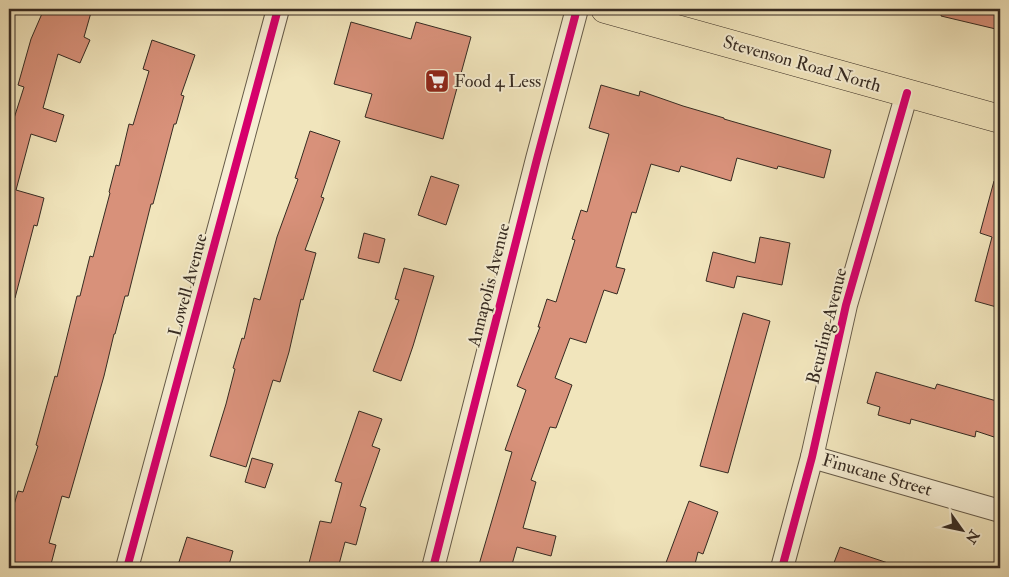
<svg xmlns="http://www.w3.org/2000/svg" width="1009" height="577" font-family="'IM FELL Double Pica',serif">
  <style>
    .building { fill: #d8917a; stroke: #362b22 }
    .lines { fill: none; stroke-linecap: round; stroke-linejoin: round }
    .minor-casing { stroke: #655a48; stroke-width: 24 }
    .major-casing { stroke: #362b22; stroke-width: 29 }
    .minor { stroke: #f6eed3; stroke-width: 22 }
    .major { stroke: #f1e5bc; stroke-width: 28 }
    .cycleway-casing { stroke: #f6eed3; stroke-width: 11 }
    .cycleway { stroke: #d6006c; stroke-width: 8 }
    .labels { text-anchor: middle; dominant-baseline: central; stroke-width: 4; stroke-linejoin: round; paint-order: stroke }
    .street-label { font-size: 18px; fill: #362b22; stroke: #f6eed3 }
    .poi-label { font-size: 18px; fill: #362b22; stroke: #f6eed3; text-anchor: start }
  </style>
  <rect width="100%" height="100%" fill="#f1e5bc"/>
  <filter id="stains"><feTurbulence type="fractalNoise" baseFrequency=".004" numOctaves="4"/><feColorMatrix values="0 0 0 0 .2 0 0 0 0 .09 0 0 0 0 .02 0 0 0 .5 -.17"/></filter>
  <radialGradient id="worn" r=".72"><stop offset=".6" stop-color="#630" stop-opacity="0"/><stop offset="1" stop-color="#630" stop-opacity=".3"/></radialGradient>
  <g class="building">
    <path d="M44 9H92L84 37 90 40 80 63 58 54 43 108 64 115 56 142 31 134 16 190 44 198 37 226 34 225 15 298H9V134L24 87 18 85 31 39Z"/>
    <path d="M942 9H1000V30L941 16Z"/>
    <path d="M351 22 411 39 416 22 471 37 443 139 365 117 372 94 334 84Z"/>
    <path d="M152 40 195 55 181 95 184 96 176 124H174L153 204H151L128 296H125L115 334H114L104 376 69 498 62 496 49 543 56 545 50 568H35L9 561V535L14 516 11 515 18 491 23 492 38 446 36 445 55 376 57 377 77 296H80L90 256 93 257 110 193 109 192 116 165 119 166 129 124 133 125 149 71 143 69Z"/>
    <path d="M601 85 639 96 640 91 683 106 724 118V119L831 150 824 178 778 166 777 169 737 158 731 181 681 166 679 172 651 164 636 213 632 212 616 267 625 269 617 294 604 290 586 343 570 338 555 378 572 385 556 428 550 427 531 480 536 482 523 528 556 536 551 556 517 547 511 568H478L512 452 505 450 526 390 517 386 540 327H538L547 299 556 302 575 240 572 239 581 210 587 212 609 134 589 128Z"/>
    <path d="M310 131 340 141 321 197 324 198 305 250 316 253 303 300 301 299 289 352 280 382 273 380 246 467 210 456 226 404 235 369 233 368 242 338 244 339 254 298 260 300 277 237 298 179 295 178Z"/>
    <path d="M431 176 459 185 446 225 418 215Z"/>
    <path d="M994 181 1000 182V308L975 301 992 237 980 233Z"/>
    <path d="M364 233 385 239 379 263 358 258Z"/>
    <path d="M760 237 790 243 782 285 737 276 734 288 706 281 713 252 755 263Z"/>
    <path d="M404 268 434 276 413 346 401 381 373 371 399 300 395 299Z"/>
    <path d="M743 313 770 321 728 473 700 466Z"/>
    <path d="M876 372 935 389 937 384 1000 402V439L976 431 975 437 911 419 910 424 878 415 880 407 867 403Z"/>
    <path d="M359 411 382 419 372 446 380 449 360 506 366 508 356 545 345 542 338 568H327L309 563 320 521 331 523 342 483 335 481Z"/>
    <path d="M252 458 273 464 265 488 245 482Z"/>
    <path d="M689 501 718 512 703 554 698 552 694 568H664Z"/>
    <path d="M187 537 233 551 228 568H177Z"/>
    <path d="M840 547 894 565 893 568H832Z"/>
  </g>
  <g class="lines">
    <defs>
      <g id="minor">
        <path d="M812 457 1000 511"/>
        <path d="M127 568 278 9"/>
        <path d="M433 568 537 159 577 9"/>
        <path d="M782 568 812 457 846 305 907 93"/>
      </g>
      <path id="major" d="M605 9 1000 119"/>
    </defs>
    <use href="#minor" class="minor-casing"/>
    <use href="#major" class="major-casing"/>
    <use href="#minor" class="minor"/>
    <use href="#major" class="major"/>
    <defs>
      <g id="cycleway">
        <path d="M127 568 278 9"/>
        <path d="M433 568 537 159 577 9"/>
        <path d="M782 568 812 457 846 305 907 93"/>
      </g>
    </defs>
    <use href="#cycleway" class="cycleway-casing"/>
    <use href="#cycleway" class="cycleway"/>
  </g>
  <defs>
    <symbol id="supermarket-square" viewBox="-11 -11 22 22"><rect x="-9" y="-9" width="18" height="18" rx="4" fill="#8f2418" stroke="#f6eed3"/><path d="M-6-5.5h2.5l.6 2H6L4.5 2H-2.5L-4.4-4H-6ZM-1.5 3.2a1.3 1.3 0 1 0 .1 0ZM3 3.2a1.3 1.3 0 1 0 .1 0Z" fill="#fff"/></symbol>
  </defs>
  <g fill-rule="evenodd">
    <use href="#supermarket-square" x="423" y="67" width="28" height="28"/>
  </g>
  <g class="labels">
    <g class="street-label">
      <text transform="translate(802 64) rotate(16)">Stevenson Road North</text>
      <text transform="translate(188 285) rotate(-75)">Lowell Avenue</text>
      <text transform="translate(489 285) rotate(-76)">Annapolis Avenue</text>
      <text transform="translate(827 326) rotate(-76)">Beurling Avenue</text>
      <text transform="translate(877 475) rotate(16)">Finucane Street</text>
    </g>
    <g class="poi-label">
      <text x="454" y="81">Food 4 Less</text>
    </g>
  </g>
  <rect width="1009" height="577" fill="none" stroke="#f1e5bc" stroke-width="30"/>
  <rect x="10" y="10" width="989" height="557" fill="none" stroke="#362b22" stroke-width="2.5"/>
  <rect x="15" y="15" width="979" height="547" fill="none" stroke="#362b22"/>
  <g transform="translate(962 530) rotate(123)" stroke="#f6eed3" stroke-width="4" paint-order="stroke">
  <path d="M0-4L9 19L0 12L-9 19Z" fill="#362b22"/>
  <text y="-8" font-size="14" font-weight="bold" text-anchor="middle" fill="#362b22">N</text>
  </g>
  <rect width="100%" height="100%" filter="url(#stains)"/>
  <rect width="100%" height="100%" fill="url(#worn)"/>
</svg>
